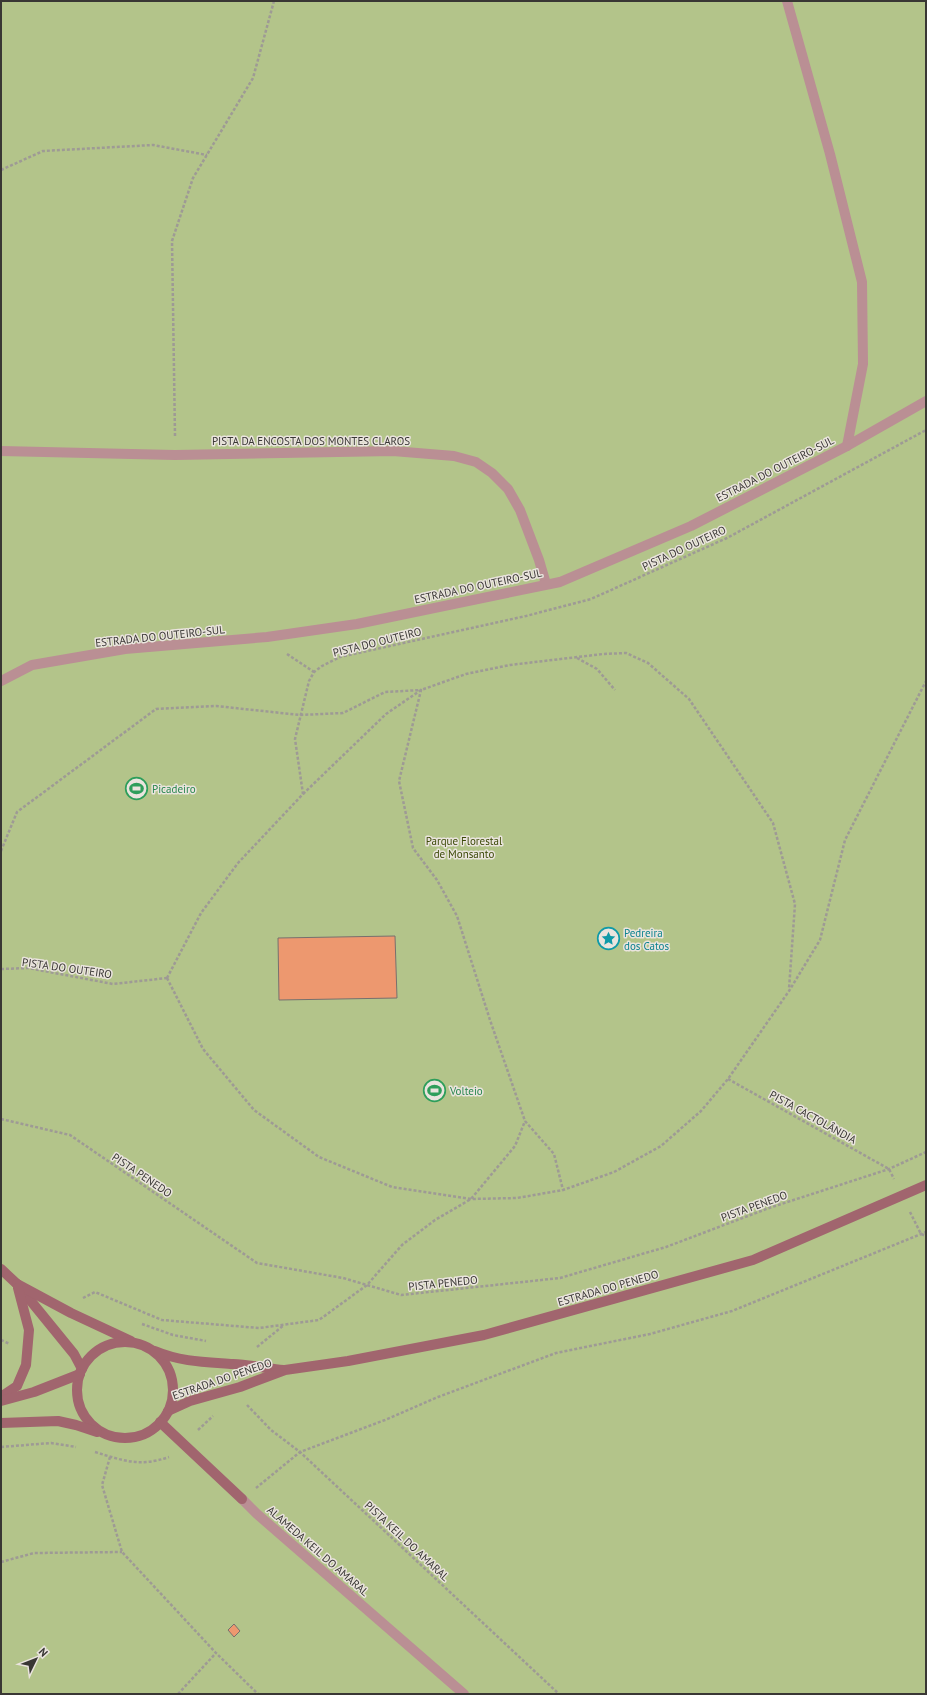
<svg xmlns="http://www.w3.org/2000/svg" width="927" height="1695" font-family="'PT Sans',sans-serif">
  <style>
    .green { fill: #b3c48a }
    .building { fill: #ed986f; stroke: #77706d }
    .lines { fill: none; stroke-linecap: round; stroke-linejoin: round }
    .path { stroke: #9e9a95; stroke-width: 2.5; stroke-dasharray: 3 2; stroke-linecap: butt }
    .street { stroke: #ba8f94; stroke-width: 10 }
    .secondary { stroke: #a1656e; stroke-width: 10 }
    .labels { text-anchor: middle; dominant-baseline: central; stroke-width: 3; stroke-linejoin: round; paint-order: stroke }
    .street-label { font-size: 11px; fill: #393734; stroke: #eae4de }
    .leisure-label { font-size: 11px; fill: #27864d; stroke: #eae4de; text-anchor: start }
    .park-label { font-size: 11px; fill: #3b4906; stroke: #eae4de }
    .culture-label { font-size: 11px; fill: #0d838f; stroke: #eae4de; text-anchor: start }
  </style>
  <rect width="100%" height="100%" fill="#eae4de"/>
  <rect class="green" x="1" y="1" width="925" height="1693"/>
  <g class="building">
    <path d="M395 936 397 998 279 1000 278 938Z"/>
    <path d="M234 1624 240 1631 234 1637 228 1630Z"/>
  </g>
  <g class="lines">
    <g class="path">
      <path d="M1 170 43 151 153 145 207 155"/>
      <path d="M175 436 172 241 193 178 253 78 274 1"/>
      <path d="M287 654 314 672"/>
      <path d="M577 658 597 669 615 690"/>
      <path d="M303 794 386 714 421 690 466 674 510 665 603 654 626 653 648 663 689 699 773 823 795 904 789 989"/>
      <path d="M1 851 17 812 156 709 216 706 300 715 343 713 385 692 421 690 399 781 413 848 437 880 457 916 490 1020 525 1121 554 1154 563 1190"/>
      <path d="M1 969 28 968 113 984 167 978"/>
      <path d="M167 978 203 1049 254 1110 319 1157 392 1187 471 1199 517 1198 563 1190 614 1172 661 1146 701 1111 728 1079 789 991 820 940 845 840 926 681"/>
      <path d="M167 978 201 913 238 863 303 794 295 739 309 681 314 672 322 666 340 657 526 616 591 599 727 538 926 430"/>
      <path d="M728 1079 889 1169 894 1179"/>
      <path d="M1 1119 70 1135 257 1263 343 1278 401 1295 560 1278 666 1247 769 1208 889 1169 926 1152"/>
      <path d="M910 1212 921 1234 926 1236"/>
      <path d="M83 1298 95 1292 162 1320 259 1328 319 1320 367 1285 402 1245 435 1220 471 1199 515 1146 525 1121"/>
      <path d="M142 1324 173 1335 206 1341"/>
      <path d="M1 1340 10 1344"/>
      <path d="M257 1347 284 1325"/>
      <path d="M247 1405 271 1430 300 1452 559 1694"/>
      <path d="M198 1430 213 1416"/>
      <path d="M1 1447 51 1443 76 1447"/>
      <path d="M95 1452C124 1461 140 1467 169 1457"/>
      <path d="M110 1457 102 1485 122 1552 216 1653 258 1694"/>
      <path d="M256 1488 300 1452 385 1420 438 1397 556 1353 650 1334 732 1311 926 1232"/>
      <path d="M1 1562 34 1553 122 1552"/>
      <path d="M178 1694 216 1653"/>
    </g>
    <g class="street">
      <path d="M787 1 830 154 862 282 863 364 847 446"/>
      <path d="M1 451 175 455 393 451 454 456 476 462 492 473 508 489 520 510 539 560 546 584"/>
      <path d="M1 681 32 665 125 649 267 637 357 624 560 582 691 526 847 446 926 401"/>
      <path d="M242 1499 257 1514 464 1694"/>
    </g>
    <g class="secondary">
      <path d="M1 1269 17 1284 74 1354 82 1369"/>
      <path d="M17 1284 71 1313 131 1341"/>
      <circle cx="125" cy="1390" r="48"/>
      <path d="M155 1351C181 1362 206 1362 233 1364 250 1365 266 1368 283 1370"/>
      <path d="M1 1397 17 1386 26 1365 29 1330 18 1288"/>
      <path d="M1 1401 34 1392 80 1374"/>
      <path d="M168 1411 190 1401 240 1387 285 1370 348 1361 484 1335 753 1260 926 1185"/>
      <path d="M160 1422 242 1499"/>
      <path d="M1 1423 58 1421 76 1425 97 1432"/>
    </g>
  </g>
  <defs>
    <symbol id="stadium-ring" viewBox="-11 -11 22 22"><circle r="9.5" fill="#eae4de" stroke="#2e9e5b" stroke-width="1.5"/><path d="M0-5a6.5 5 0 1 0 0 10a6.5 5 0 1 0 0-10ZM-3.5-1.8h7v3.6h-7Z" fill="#2e9e5b"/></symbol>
    <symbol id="sight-ring" viewBox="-11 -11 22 22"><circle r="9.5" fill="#eae4de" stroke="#0f9aa8" stroke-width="1.5"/><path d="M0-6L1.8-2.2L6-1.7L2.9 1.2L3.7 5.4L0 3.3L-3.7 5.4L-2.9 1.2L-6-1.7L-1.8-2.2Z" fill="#0f9aa8"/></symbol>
  </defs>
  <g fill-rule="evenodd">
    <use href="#stadium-ring" x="124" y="776" width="25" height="25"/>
    <use href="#sight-ring" x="596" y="926" width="25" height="25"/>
    <use href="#stadium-ring" x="422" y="1078" width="25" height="25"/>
  </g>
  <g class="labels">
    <g class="street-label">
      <text x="311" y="441">PISTA DA ENCOSTA DOS MONTES CLAROS</text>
      <text transform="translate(775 469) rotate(-27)">ESTRADA DO OUTEIRO-SUL</text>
      <text transform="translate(684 548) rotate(-25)">PISTA DO OUTEIRO</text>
      <text transform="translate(478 586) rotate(-12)">ESTRADA DO OUTEIRO-SUL</text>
      <text transform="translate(160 636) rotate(-6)">ESTRADA DO OUTEIRO-SUL</text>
      <text transform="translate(377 642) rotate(-14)">PISTA DO OUTEIRO</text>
      <text transform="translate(67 968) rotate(8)">PISTA DO OUTEIRO</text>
      <text transform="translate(813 1117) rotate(29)">PISTA CACTOLÂNDIA</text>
      <text transform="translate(142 1175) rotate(34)">PISTA PENEDO</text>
      <text transform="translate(754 1206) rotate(-20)">PISTA PENEDO</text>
      <text transform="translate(443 1283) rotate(-6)">PISTA PENEDO</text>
      <text transform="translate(608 1288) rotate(-16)">ESTRADA DO PENEDO</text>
      <text transform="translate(222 1379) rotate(-19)">ESTRADA DO PENEDO</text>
      <text transform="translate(407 1541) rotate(43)">PISTA KEIL DO AMARAL</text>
      <text transform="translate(318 1551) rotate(41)">ALAMEDA KEIL DO AMARAL</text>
    </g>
    <g class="leisure-label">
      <text x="152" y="789">Picadeiro</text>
      <text x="450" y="1091">Volteio</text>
    </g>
    <g class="park-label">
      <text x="464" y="841">Parque Florestal<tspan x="464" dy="13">de Monsanto</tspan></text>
    </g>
    <g class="culture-label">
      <text x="624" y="933">Pedreira<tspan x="624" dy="13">dos Catos</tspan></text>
    </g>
  </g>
  <rect width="927" height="1695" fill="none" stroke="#393734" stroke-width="4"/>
  <g transform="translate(36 1659) rotate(47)" stroke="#eae4de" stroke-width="3" paint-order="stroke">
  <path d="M0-3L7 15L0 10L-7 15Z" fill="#393734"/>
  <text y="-6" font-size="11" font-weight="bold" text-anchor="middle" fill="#393734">N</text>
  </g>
</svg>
